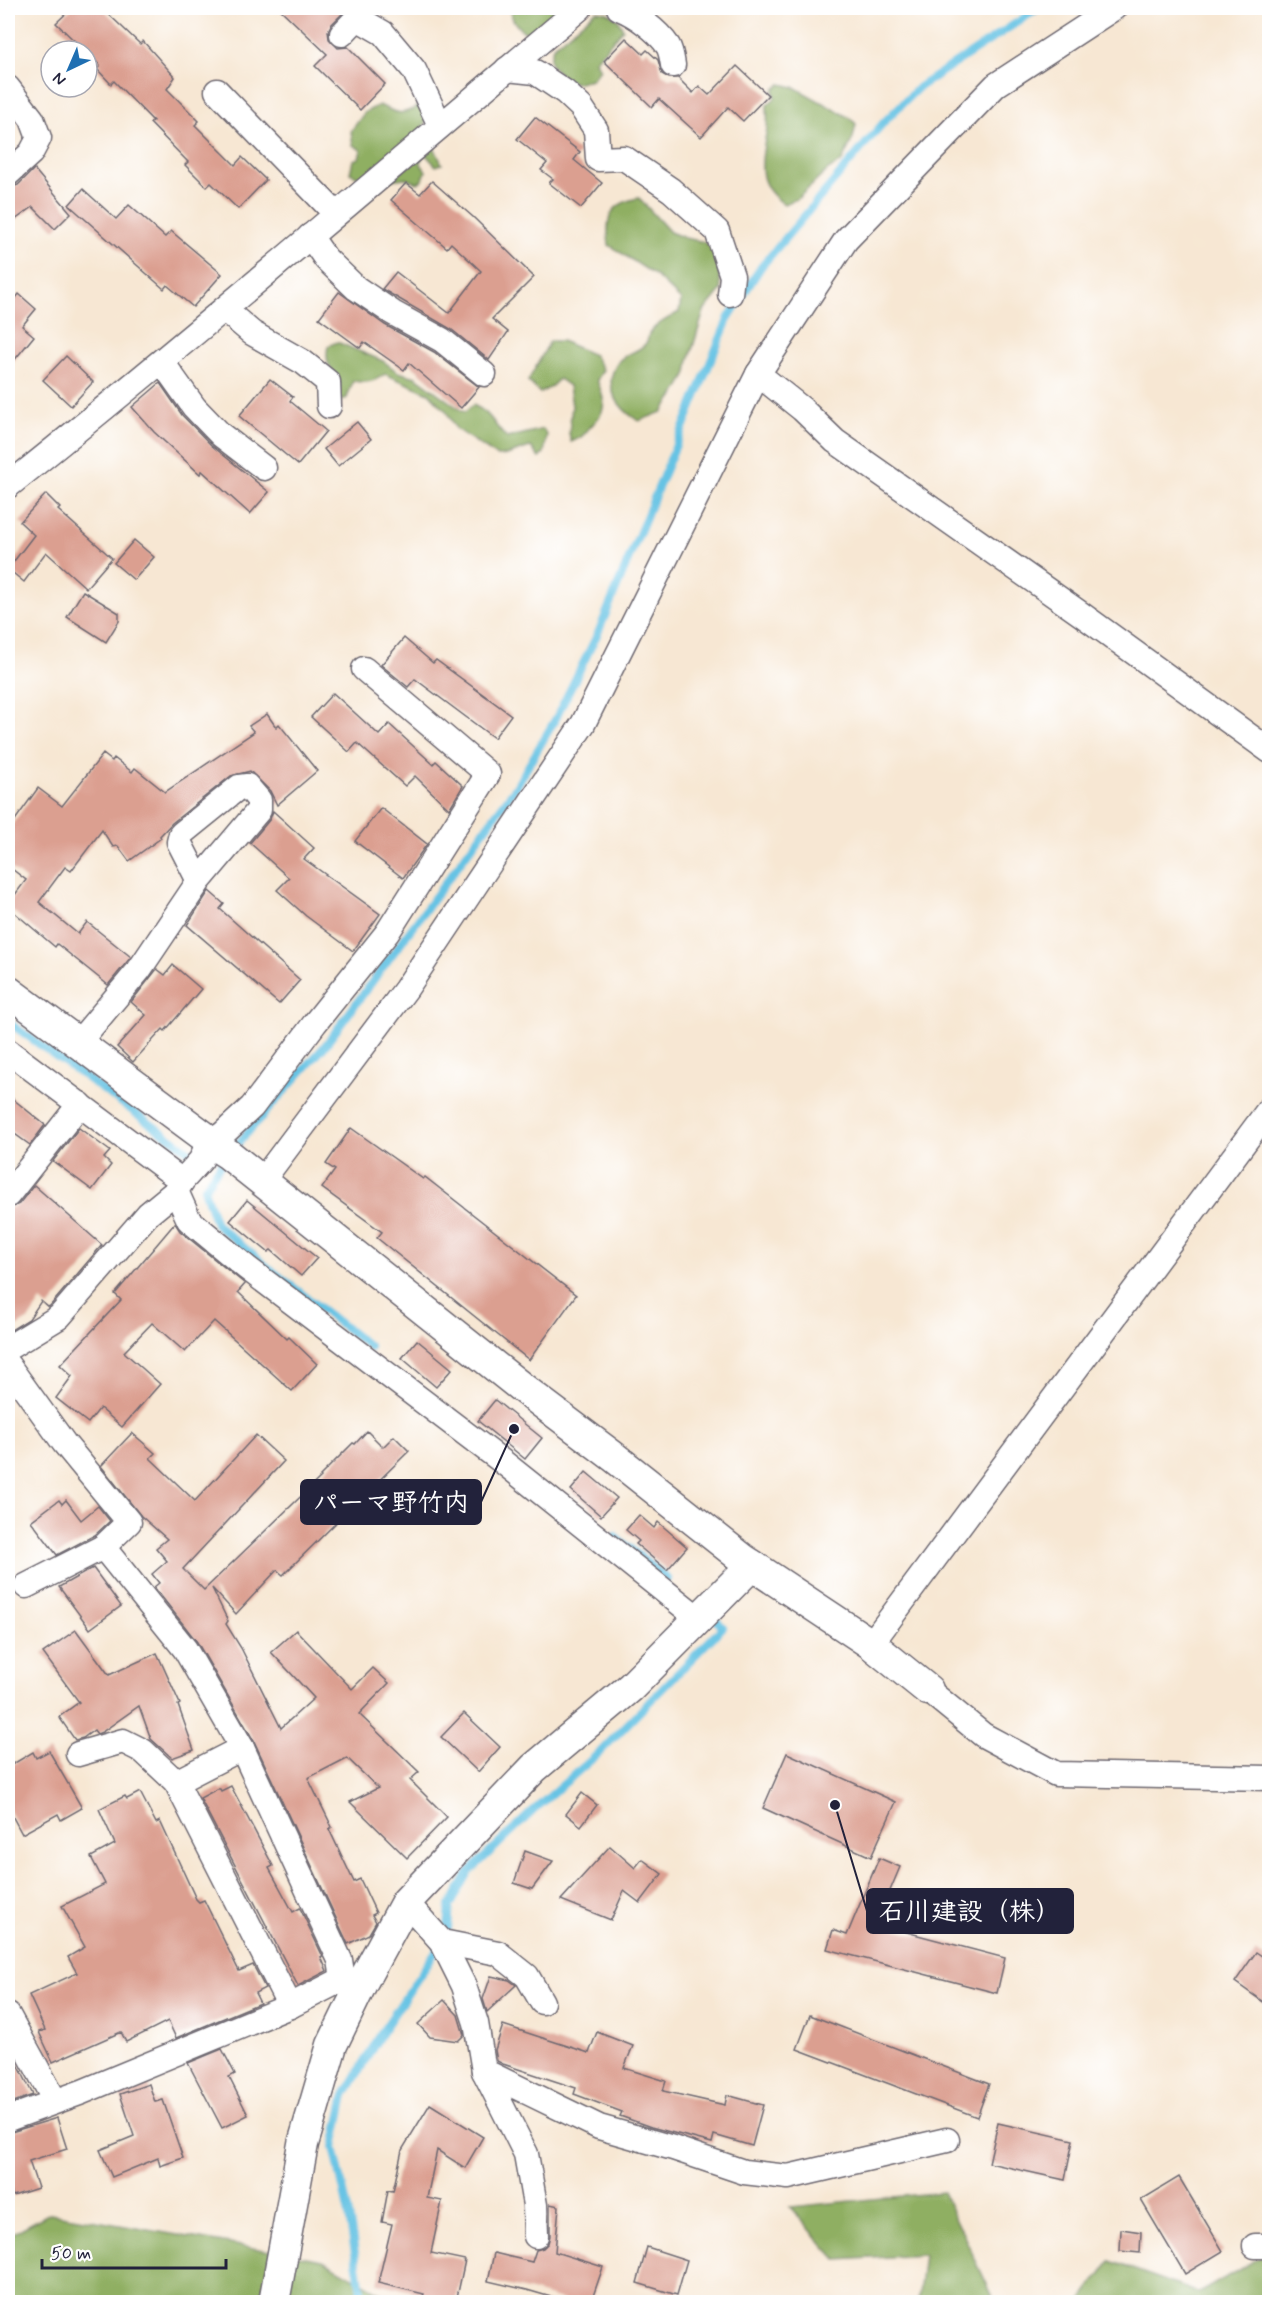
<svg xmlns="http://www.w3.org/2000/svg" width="1277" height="2310" font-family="Mynerve,'Klee One',sans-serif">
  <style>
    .forest { fill: #8faf62; stroke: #58684e; stroke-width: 1.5 }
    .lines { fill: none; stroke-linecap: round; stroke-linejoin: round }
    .stream { stroke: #66c3e4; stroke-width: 8 }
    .building { fill: #db9f90 }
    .minor-casing { stroke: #6d6770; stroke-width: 27 }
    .tertiary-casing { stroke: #6d6770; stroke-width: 33 }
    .minor { stroke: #fff; stroke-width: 24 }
    .tertiary { stroke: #fff; stroke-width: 30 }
    .leader { fill: none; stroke: #22223b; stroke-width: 2 }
    .callout-dot { fill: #22223b; stroke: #fff; stroke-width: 2 }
    .callout { fill: #22223b; stroke: #22223b; stroke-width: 2 }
    .callout-label { font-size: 26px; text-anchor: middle; font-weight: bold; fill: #fff }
  </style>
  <rect width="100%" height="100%" fill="#fff"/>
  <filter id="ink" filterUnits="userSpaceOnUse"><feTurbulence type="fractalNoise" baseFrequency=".0167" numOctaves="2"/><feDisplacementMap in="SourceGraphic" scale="12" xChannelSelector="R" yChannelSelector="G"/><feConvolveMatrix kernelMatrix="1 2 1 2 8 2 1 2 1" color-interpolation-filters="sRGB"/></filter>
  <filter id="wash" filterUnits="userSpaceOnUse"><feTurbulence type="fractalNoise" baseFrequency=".008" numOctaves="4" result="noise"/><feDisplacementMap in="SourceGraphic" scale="24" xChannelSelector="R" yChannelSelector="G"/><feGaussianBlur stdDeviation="1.35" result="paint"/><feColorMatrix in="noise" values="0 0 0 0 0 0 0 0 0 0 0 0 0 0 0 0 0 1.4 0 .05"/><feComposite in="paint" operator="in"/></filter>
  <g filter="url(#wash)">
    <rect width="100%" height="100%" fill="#f7e7d3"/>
    <g class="forest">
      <path d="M509 8H569L533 35C519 32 512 21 509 8Z"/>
      <path d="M596 11C609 11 618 16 623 29L595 61 600 69 592 79 576 83 566 80 551 65 550 58 553 47Z"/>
      <path d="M781 84 794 87 850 118 856 124 853 138 842 161 827 171 797 199 784 204C753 183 762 160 767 128 768 121 767 112 767 105L775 98 774 89Z"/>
      <path d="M379 105C398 113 399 117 419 106L427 120 419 132 361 178 350 173 353 160 359 158 361 150 353 145 351 131 365 112Z"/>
      <path d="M434 147 442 164 436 166 426 155 422 156 421 164 426 171 423 179 418 183 405 178 390 180Z"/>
      <path d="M639 198 670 232 685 238 705 242 717 254 721 290 704 311 689 360 687 373 678 390 662 412 639 421C617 408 601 385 619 361 625 353 640 352 646 343 650 338 646 340 649 334 655 324 669 318 679 312L681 300 655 275 609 245C605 218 610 203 639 198Z"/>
      <path d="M550 341H562L594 355 603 370 597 380C604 398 609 409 593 424 583 434 586 436 571 442L569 433 572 406 569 386 559 379 551 387 540 393 528 381Z"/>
      <path d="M337 342 383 361 398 372 416 377 462 411 465 412 473 405C492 413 493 425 507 438L543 429 547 435 544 453 539 458 531 447C520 449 508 457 497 456L456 429 446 411 429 393 385 374C373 383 366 383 353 381L347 398 341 401 336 395 340 383C331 369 324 363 328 346Z"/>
      <path d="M943 2192 995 2301 1009 2302H918L924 2255 837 2260 790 2207Z"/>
      <path d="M50 2213 323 2260 387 2296 392 2302H8V2236Z"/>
      <path d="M1269 2252V2302H1080L1110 2261 1199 2293Z"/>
    </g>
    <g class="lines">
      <g class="stream">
        <path d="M8 1022 197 1157"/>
        <path d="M232 1150 324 1047 516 787 556 718 598 633 729 317 761 267 884 122 919 87 1039 8"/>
        <path d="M224 1159 204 1189 216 1224 270 1269 370 1347"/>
        <path d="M615 1536 668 1579"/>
        <path d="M360 2302 362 2297 349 2215 334 2147 345 2095 382 2032 442 1942 448 1929 450 1906 469 1872 534 1810 599 1753 723 1627 710 1614"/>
      </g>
    </g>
    <g id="blocks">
      <g class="building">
        <path d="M72 8H102L140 44 143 41 175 77 167 89 199 121 195 125 235 165 242 157 266 180 238 209 211 183 207 187 185 165 188 162 150 123 153 121 114 81 111 84 97 69 100 66 87 51H85L56 23Z"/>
        <path d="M279 8H348L331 25 328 31 329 39 338 48 348 47 385 84 360 110 315 66 327 54Z"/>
        <path d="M626 38 643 54 647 50 658 60 662 74 669 78H678L693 93 699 86 709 95 737 66 768 95 743 121 728 107 701 137 659 99 652 107 604 61Z"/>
        <path d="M535 117 580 152 574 160 602 183 581 208 549 183 553 179 541 170 547 163 517 139Z"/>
        <path d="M34 169 71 213 55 229 33 207 8 225V188L18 185Z"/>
        <path d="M432 181 473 217 534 277 492 319 508 332 489 360 451 329 382 289 396 272 449 313 481 271 451 243 447 248 391 200 406 183 420 194Z"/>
        <path d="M83 189 116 219 129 205 165 237 171 231 222 274 193 307 167 285 164 289 69 205Z"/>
        <path d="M339 292 385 325 434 352 479 387 461 408 409 363 404 370 364 342 360 348 319 318Z"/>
        <path d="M19 294 36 309 22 326 34 336 8 368V308Z"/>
        <path d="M66 356 93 382 71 406 43 380Z"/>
        <path d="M270 379 293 397 290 401 326 431 298 465 239 416Z"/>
        <path d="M160 383 182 415 211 445 269 492 250 514 202 471 200 474 154 432 132 407Z"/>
        <path d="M357 422 371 439 338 466 324 449Z"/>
        <path d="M46 494 60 508 58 510 112 558 86 588 46 552 24 582 8 569 34 535 20 522Z"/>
        <path d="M134 540 154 557 134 580 114 563Z"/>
        <path d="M83 591 119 613V621L106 642 67 617Z"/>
        <path d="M404 638 433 663 436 660 511 715 494 738 415 679 408 687 381 665Z"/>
        <path d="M333 693 379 735 389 724 433 764 436 761 463 786 449 809 415 776 405 786 357 743 349 752 311 717Z"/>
        <path d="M267 714 276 727 279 724 317 771 277 805 270 791 250 771 231 776 172 823 160 836 161 838 129 861 118 846 113 847 102 830 71 871 65 867 39 902 78 934 87 922 131 957 108 985 57 944 55 947 8 907V904L26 880 8 866V830L38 788 62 806 103 754 112 761 114 758 132 772 135 768 165 792 254 732 249 726Z"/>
        <path d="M381 808 427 844 403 878 355 841Z"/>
        <path d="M273 811 314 848 304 859 380 914 353 951 306 916 277 890 289 878 250 843 270 819Z"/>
        <path d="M209 891 224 904 220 909 300 980 279 1004 187 925Z"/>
        <path d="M173 965 201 989 165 1031 163 1029 133 1062 117 1047 146 1015 131 1002 157 969 165 975Z"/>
        <path d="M8 1095 45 1125 30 1145 8 1129Z"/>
        <path d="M79 1128 110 1151 104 1158 111 1165 92 1190 53 1161Z"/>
        <path d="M351 1128 423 1179 425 1177 576 1295 529 1360 377 1238 382 1232 322 1188 335 1170 326 1164Z"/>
        <path d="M34 1185 102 1245 50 1306 48 1307 41 1301 29 1319 8 1332V1209L19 1204Z"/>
        <path d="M247 1200 317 1258 301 1276 271 1250 268 1252 230 1221Z"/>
        <path d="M175 1223 180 1231 245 1284 238 1292 287 1339 289 1337 317 1364 292 1391 214 1321 185 1352 152 1323 124 1352 160 1384 122 1427 100 1408 88 1423 56 1398 72 1376 60 1365 121 1300 115 1294Z"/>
        <path d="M417 1340 452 1369 436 1387 402 1358Z"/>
        <path d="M495 1400 542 1438 525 1459 478 1421Z"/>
        <path d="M367 1431 383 1447 394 1436 409 1451 283 1575 277 1570 236 1614 212 1588 228 1621 226 1624 241 1648 281 1728 314 1698 271 1652 296 1630 352 1689 373 1668 389 1683 359 1714 419 1772 410 1780 447 1817 407 1858 350 1802 378 1788 347 1758 308 1778 332 1827 329 1829 354 1882 360 1879 376 1913 372 1915 376 1922 369 1934 348 1944 254 1741 197 1642 154 1587 159 1583 152 1574 167 1561 156 1548 167 1539 141 1516 101 1466 132 1433 155 1453 150 1458 195 1501 256 1435 284 1461 183 1569 204 1590 321 1477 320 1476 353 1443 355 1444Z"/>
        <path d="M586 1472 617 1498 601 1516 571 1490Z"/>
        <path d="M59 1500 62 1504 66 1500 81 1520 98 1506 110 1521 95 1535 57 1555 31 1521Z"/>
        <path d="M639 1515 654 1528 658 1522 687 1547 667 1570 636 1544 639 1541 626 1530Z"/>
        <path d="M93 1568 121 1606 90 1629 59 1587Z"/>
        <path d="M76 1630 109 1675 157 1653 180 1704 178 1705 194 1750 172 1758 151 1739 139 1706 102 1732 97 1734 94 1730 83 1738 75 1740 59 1717 79 1702 43 1653Z"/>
        <path d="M464 1713 500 1747 478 1772 441 1737Z"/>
        <path d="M49 1751 82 1808 61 1820 58 1814 22 1834 8 1808V1767L33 1752 36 1758Z"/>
        <path d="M787 1753 896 1802 871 1857 763 1808Z"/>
        <path d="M231 1786 273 1866 269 1868 293 1912 300 1908 323 1957H321L327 1971 298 1986 200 1798 217 1789H220L221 1791Z"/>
        <path d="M140 1792 156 1823 160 1821 196 1899 199 1902 204 1900 239 1971 253 1965 265 1988 255 1993 260 2003 176 2038 168 2021 126 2042 121 2032 53 2062 39 2032 45 2030 29 1995 77 1973 68 1957 85 1947 62 1906 105 1884 91 1857 115 1844 99 1809 125 1796 127 1799Z"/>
        <path d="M582 1793 597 1805 581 1826 566 1814Z"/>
        <path d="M610 1846 635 1868 642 1859 662 1874 640 1903 624 1891 611 1920 561 1900Z"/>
        <path d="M525 1851 553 1861 532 1889 514 1883Z"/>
        <path d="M879 1858 900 1867 876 1924 1005 1958 997 1993 827 1949 833 1930 847 1935Z"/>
        <path d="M1256 1952 1269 1961V2006L1235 1982Z"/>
        <path d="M491 1976 509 1980 516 1985 487 2012 483 1999Z"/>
        <path d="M444 2000 458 2015 464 2035 458 2041 430 2037 418 2024Z"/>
        <path d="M810 2015 989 2084 977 2117 797 2049Z"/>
        <path d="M503 2025 589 2053 597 2032 633 2046 624 2068 666 2081 663 2091 725 2105 727 2095 763 2105 752 2146 714 2135 712 2143 651 2127 620 2116 622 2112 574 2094 576 2088 503 2064 497 2061 495 2050Z"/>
        <path d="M8 2044 33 2095 8 2104Z"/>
        <path d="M222 2049 235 2074 229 2077 248 2115 222 2128 188 2063Z"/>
        <path d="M149 2084 155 2102 163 2100 183 2158 160 2166 158 2158 112 2177 100 2150 134 2136 120 2094Z"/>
        <path d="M430 2104 483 2137 465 2168 437 2150 427 2198 442 2201 431 2253 465 2260 456 2302H421L424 2294 378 2283 392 2224 382 2222 388 2190 393 2191 402 2150Z"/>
        <path d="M57 2118 67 2149 29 2161 38 2188 13 2196 8 2181V2133Z"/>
        <path d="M998 2123 1073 2140 1065 2180 989 2163Z"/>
        <path d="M1179 2177 1223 2251 1185 2274 1141 2200Z"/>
        <path d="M550 2204 559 2206 555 2252 603 2267 591 2302H568L527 2290 488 2281 494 2253 532 2262 536 2250 543 2248 548 2243 550 2236Z"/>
        <path d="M1121 2229 1141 2232 1140 2253 1120 2251Z"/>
        <path d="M647 2247 687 2260 677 2295 637 2283Z"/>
      </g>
    </g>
  </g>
  <g filter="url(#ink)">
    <use href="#blocks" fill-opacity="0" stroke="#6d6770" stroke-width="1.5"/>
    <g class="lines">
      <defs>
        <g id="minor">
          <path d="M619 8C636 15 657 30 668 46 671 51 672 59 673 65"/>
          <path d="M342 34 357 18 383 33 414 70 440 125"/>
          <path d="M507 69 535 72 565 92 581 107 596 130 598 159 624 158 671 190 717 231 732 276 730 294"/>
          <path d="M8 88 32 119 39 138 31 153 8 174"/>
          <path d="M217 91 336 214"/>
          <path d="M310 236 326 259 356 288 393 313 442 340 484 374"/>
          <path d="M225 310 252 333 303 362 328 382 329 406"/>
          <path d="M162 362 194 407 221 435 264 468"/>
          <path d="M758 374 802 409 835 441 1081 614 1270 751"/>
          <path d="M8 486C202 331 390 168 580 8"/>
          <path d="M77 1044 139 970 199 881 259 810V800L247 786 239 787 181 834 179 842 199 881"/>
          <path d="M8 1051 182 1181"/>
          <path d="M209 1140 201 1160 182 1181 176 1191 189 1220 247 1268 503 1462 698 1618"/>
          <path d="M212 1144 252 1107 315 1023 387 933 488 774 364 669"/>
          <path d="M262 1181 406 989 583 724 758 374 846 240 996 85 1114 8"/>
          <path d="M8 1195 80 1104"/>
          <path d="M8 1348 59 1317 148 1214 176 1191"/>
          <path d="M8 1365 64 1443 129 1522 103 1547 185 1649 242 1748 340 1960 343 1979"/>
          <path d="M26 1586 103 1547"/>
          <path d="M871 1644 1270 1108"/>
          <path d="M928 1690 983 1735 1056 1774 1270 1778"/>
          <path d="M242 1748 176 1782 290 2006"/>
          <path d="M78 1754 123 1741 143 1751 176 1782"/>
          <path d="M406 1902 442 1942 498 1953 527 1976 542 2002"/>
          <path d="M442 1942 464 1986 476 2023 484 2071 599 2127 673 2148 744 2172 788 2177 947 2140"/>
          <path d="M8 2015 55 2101"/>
          <path d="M484 2071 526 2154 535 2205 536 2236"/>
          <path d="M8 2119 82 2092 290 2006 343 1979 357 1981"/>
          <path d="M1255 2246H1270"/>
        </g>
        <g id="tertiary">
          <path d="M8 991 209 1140 212 1144 228 1154 521 1387 614 1457 743 1559 871 1644 928 1690"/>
          <path d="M274 2302 303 2144 332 2045 363 1981 406 1902 534 1768 631 1687 752 1565"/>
        </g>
      </defs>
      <use href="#minor" class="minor-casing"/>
      <use href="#tertiary" class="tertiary-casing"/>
      <use href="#minor" class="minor"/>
      <use href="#tertiary" class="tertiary"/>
    </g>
  </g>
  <path class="leader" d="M514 1429L481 1502M835 1805L867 1911"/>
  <g class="callout-dot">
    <circle cx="514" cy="1429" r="6"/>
    <circle cx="835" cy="1805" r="6"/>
  </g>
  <g class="callout">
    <rect x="301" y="1480" width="180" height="44" rx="6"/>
    <rect x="867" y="1889" width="206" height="44" rx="6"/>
  </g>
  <g class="callout-label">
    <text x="391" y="1511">パーマ野竹内</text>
    <text x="970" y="1920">石川建設（株）</text>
  </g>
  <rect width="1277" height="2310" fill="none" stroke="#fff" stroke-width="30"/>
  <g transform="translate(69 69) rotate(224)"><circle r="28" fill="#ffffff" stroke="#a7a7b1" stroke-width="1.5"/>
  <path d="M0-4.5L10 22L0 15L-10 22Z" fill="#1f6fb2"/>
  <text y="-9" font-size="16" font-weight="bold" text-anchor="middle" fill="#22223b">N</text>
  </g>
  <path d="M42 2259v9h184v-9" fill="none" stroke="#22223b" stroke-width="3"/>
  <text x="51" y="2259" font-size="18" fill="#22223b" stroke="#ffffff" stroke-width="4.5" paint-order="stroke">50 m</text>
</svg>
